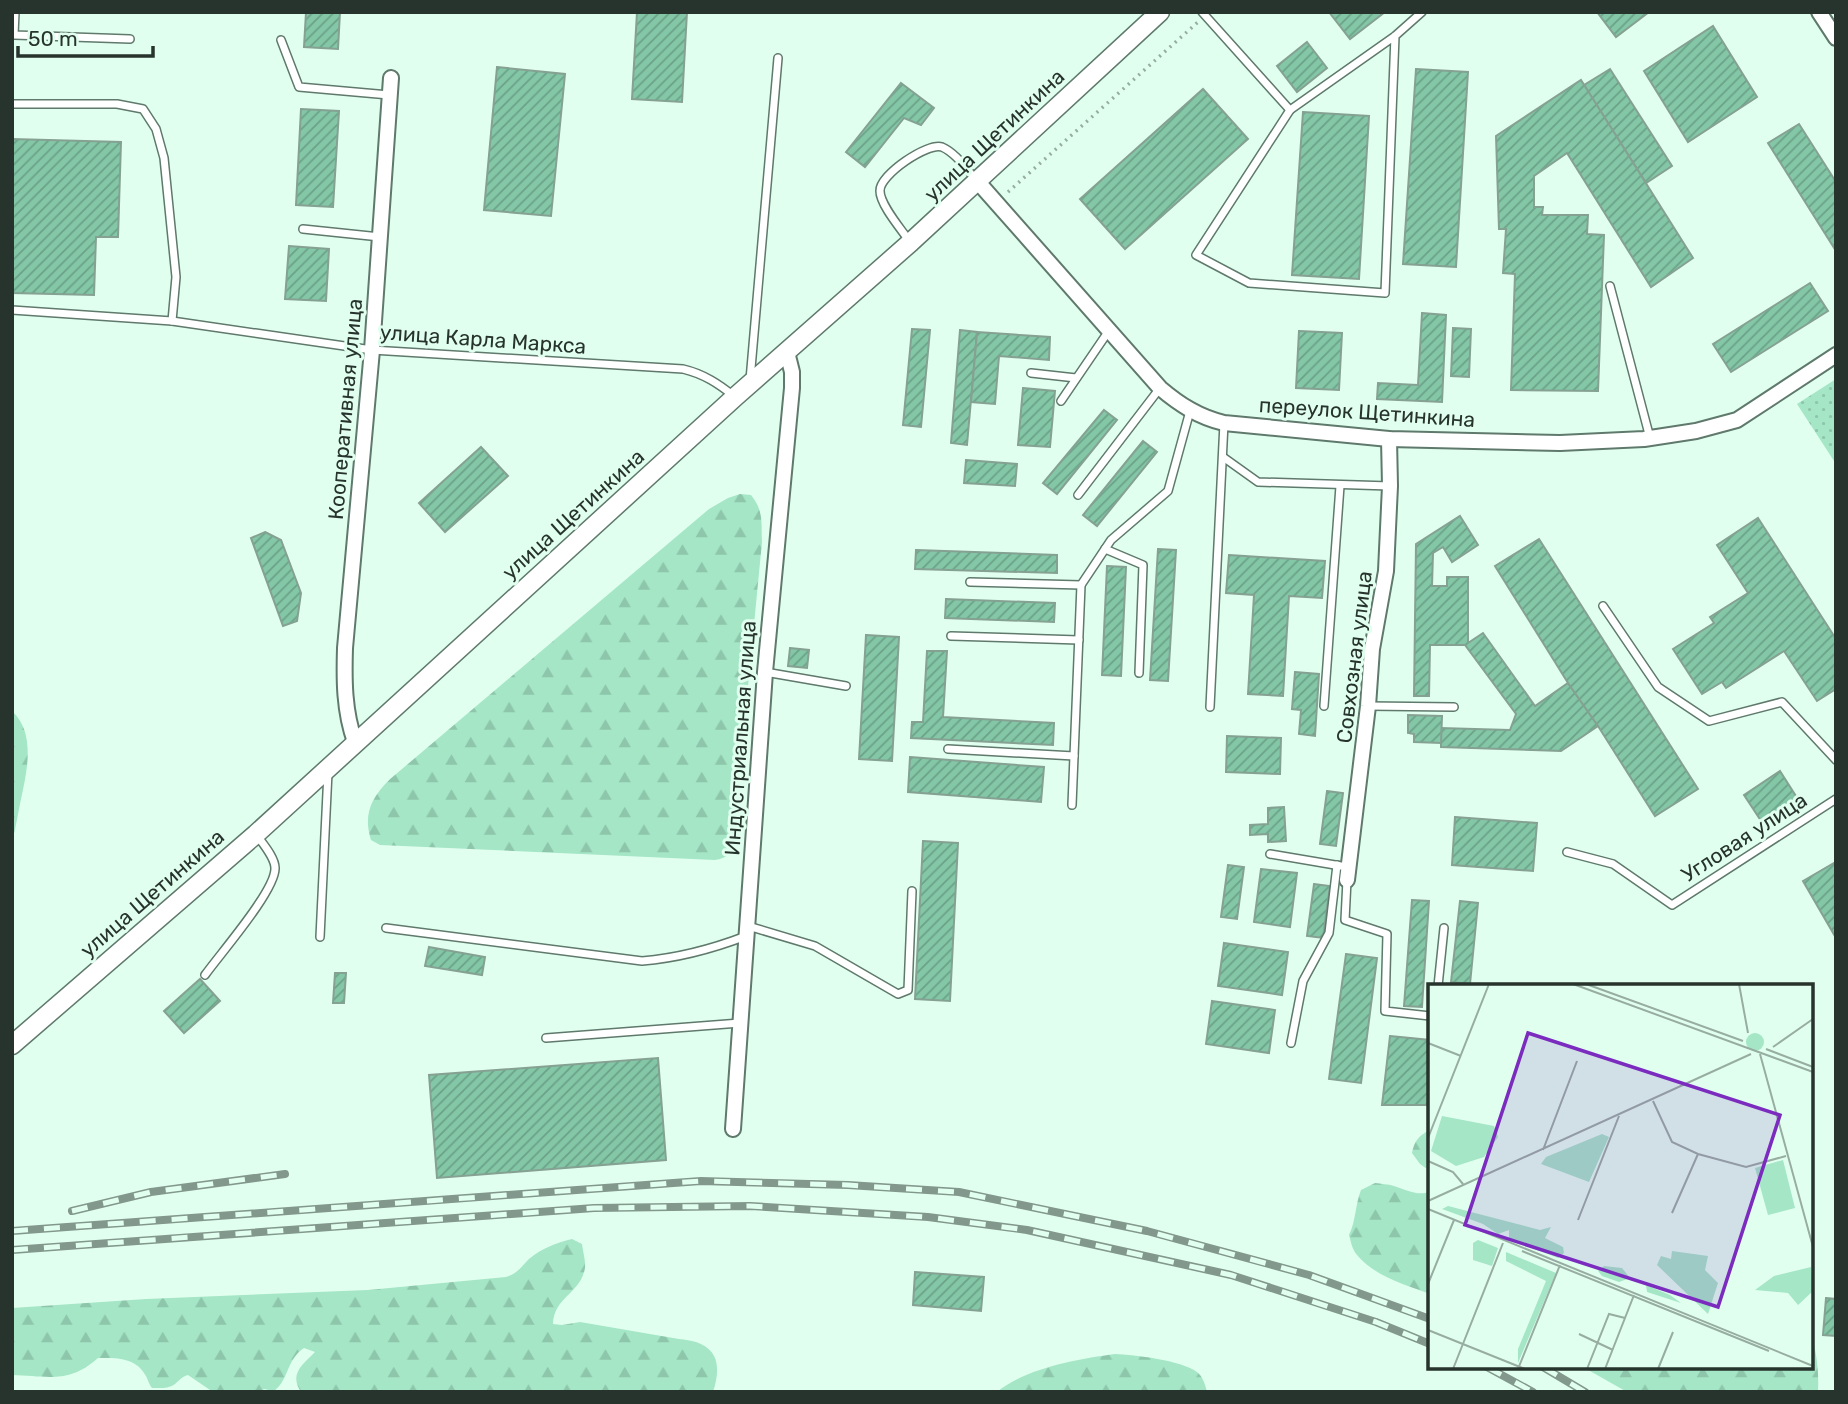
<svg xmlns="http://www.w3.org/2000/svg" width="1848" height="1404" font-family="Rubik,sans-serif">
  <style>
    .forest { fill: url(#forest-firs) }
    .park { fill: url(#park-dots) }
    .building { fill: url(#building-hatch); stroke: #85a192; stroke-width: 2 }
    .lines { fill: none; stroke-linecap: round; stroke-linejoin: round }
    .service-casing { stroke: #5f796c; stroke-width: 10 }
    .minor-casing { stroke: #5f796c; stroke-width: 18 }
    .tertiary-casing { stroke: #5f796c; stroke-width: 21 }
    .path { stroke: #96ada1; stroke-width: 3.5; stroke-dasharray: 2 5; stroke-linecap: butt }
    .service { stroke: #fff; stroke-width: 7 }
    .minor { stroke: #fff; stroke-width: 14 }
    .tertiary { stroke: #fff; stroke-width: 18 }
    .rail-casing { stroke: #83988d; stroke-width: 8 }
    .rail { stroke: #e1ffef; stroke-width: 5; stroke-dasharray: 16; stroke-linecap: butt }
    .labels { text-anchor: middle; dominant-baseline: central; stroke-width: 6; stroke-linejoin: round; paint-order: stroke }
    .street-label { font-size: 21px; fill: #27332d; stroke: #e1ffef }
    .inset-road { fill: none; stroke: #97ada1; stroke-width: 2 }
    .view { fill: #7b2cbf; fill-opacity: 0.15; stroke: #7b2cbf; stroke-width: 3.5 }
    .inset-edge { fill: none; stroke: #27332d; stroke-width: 3.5 }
  </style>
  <defs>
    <pattern id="forest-firs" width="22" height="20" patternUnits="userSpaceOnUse" patternTransform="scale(1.75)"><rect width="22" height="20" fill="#a4e6c6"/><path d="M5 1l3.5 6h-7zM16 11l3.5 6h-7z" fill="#8dc6aa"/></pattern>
    <pattern id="park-dots" width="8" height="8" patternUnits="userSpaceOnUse" patternTransform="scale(1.75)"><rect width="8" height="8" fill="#a4e6c6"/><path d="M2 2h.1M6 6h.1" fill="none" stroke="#8dc6aa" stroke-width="1.8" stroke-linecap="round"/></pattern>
    <pattern id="building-hatch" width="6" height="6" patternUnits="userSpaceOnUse" patternTransform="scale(1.75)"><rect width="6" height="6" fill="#83c7a7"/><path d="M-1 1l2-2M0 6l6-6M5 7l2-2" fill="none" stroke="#6ba288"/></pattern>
  </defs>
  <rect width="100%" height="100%" fill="#e1ffef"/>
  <g class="forest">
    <path d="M740 494 751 495C764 511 761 523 762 542L733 841C730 854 728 858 715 860L380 845 371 840C363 815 371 798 389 780L709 509 728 498Z"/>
    <path d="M12 711C36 733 27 771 21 799 18 813 16 827 12 842Z"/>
    <path d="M1430 1131V1171L1420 1164 1412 1153C1414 1142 1419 1134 1430 1131Z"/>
    <path d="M1375 1183C1381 1184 1388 1184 1394 1186 1407 1190 1416 1196 1430 1192V1294C1406 1285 1374 1276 1357 1255 1352 1249 1351 1242 1349 1235 1356 1221 1355 1205 1361 1190Z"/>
    <path d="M572 1239 582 1244C583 1253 587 1264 584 1272 578 1294 554 1298 553 1324L562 1325 580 1322 679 1339C713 1342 724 1358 713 1392H301C289 1374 302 1365 315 1352L304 1348C286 1360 289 1380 274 1391L264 1389 259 1392H213L188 1375C181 1377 180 1380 175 1384 168 1389 160 1388 152 1388 148 1383 148 1378 144 1373 134 1357 114 1358 98 1358 69 1384 48 1376 12 1375V1308L146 1299 368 1290 506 1277C518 1273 520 1268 529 1259 542 1248 556 1243 572 1239Z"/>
    <path d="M1811 1334C1817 1353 1819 1372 1818 1392H1627L1583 1367H1811Z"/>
    <path d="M1115 1354C1135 1355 1180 1360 1197 1372 1203 1377 1205 1384 1207 1392H997C1026 1368 1078 1359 1115 1354Z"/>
  </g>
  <path class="park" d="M1836 379V464L1797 404Z"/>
  <g class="building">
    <path d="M306 12H340L338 49 304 47Z"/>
    <path d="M637 12H687L682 102 632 99Z"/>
    <path d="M1329 12H1385L1350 39Z"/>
    <path d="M1597 12H1649L1616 37Z"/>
    <path d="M1713 26 1757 97 1688 142 1644 71Z"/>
    <path d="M1307 42 1327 68 1297 92 1277 66Z"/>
    <path d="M497 67 565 74 551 216 484 210Z"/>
    <path d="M1416 69 1468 72 1456 267 1403 264Z"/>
    <path d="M1610 69 1672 166 1646 183 1584 85Z"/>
    <path d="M1581 80 1693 258 1651 287 1567 153 1534 176V207H1543L1542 215H1588L1587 234 1604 235 1598 391 1511 390 1515 274 1503 273 1506 229H1499L1496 136Z"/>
    <path d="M901 83 934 108 921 125 904 118 865 167 846 152Z"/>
    <path d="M1203 89 1248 139 1125 249 1080 199Z"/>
    <path d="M301 109 339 111 333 207 296 205Z"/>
    <path d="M1303 112 1369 116 1359 279 1292 275Z"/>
    <path d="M1799 124 1836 182V251L1768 143Z"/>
    <path d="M12 139 121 142 118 237H96L94 295 12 293Z"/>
    <path d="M289 246 329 249 326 301 285 299Z"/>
    <path d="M1810 283 1828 311 1731 372 1713 344Z"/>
    <path d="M1422 313 1446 315 1442 402 1377 399 1378 383 1418 385Z"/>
    <path d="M1453 328 1471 329 1469 377 1451 376Z"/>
    <path d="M912 329 930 330 921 427 903 425Z"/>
    <path d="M960 330 977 332 967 445 951 443Z"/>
    <path d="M1299 331 1342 333 1339 390 1296 388Z"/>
    <path d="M977 332 1050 337 1049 360 999 356 995 404 971 402Z"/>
    <path d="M1023 388 1055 391 1050 447 1018 445Z"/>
    <path d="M1104 410 1117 420 1057 494 1043 483Z"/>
    <path d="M1143 441 1157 452 1097 526 1083 515Z"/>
    <path d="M481 447 508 476 445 532 419 503Z"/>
    <path d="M966 460 1017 464 1015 486 964 483Z"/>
    <path d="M1460 516 1478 545 1452 562 1443 547 1433 553 1432 586H1447V577H1468V643L1483 633 1535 706 1568 683 1598 726 1561 751 1441 747V728L1510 730 1516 714 1465 645H1430L1429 696H1414L1416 544Z"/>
    <path d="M1758 518 1836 639V689L1817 701 1784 651 1726 688 1722 682 1702 694 1673 649 1714 623 1710 617 1748 593 1717 545Z"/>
    <path d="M265 532 281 540 301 593 297 621 283 626 251 538Z"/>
    <path d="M1539 539 1698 789 1655 816 1598 726 1568 683 1495 566Z"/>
    <path d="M1158 549 1176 550 1168 681 1150 680Z"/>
    <path d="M916 550 1057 555V573L915 569Z"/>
    <path d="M1229 555 1325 561 1322 598 1289 596 1283 696 1248 694 1254 595 1226 593Z"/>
    <path d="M1107 566 1126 567 1121 676 1102 675Z"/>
    <path d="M946 599 1055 603 1054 622 945 618Z"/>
    <path d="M866 635 899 637 892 761 859 759Z"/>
    <path d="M790 648 809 650 807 668 788 666Z"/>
    <path d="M927 651H947L943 717 1054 723 1053 745 911 738 912 722H923Z"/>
    <path d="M1295 672 1319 674 1315 736 1299 734 1301 710 1292 709Z"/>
    <path d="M1408 715 1442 716 1441 743 1414 742V734L1408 733Z"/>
    <path d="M1227 736 1281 738 1280 774 1226 772Z"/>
    <path d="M910 757 1044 767 1041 802 908 792Z"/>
    <path d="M1780 771 1801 804 1765 827 1744 795Z"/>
    <path d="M1327 791 1343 793 1336 846 1320 844Z"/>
    <path d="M1284 807 1286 841 1268 842V834L1250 835V825L1268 824V808Z"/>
    <path d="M1455 817 1537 823 1533 871 1452 865Z"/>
    <path d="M923 841 958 843 950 1001 915 999Z"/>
    <path d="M1834 863 1836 865V938L1803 881Z"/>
    <path d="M1228 865 1244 867 1237 919 1221 917Z"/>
    <path d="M1261 869 1297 873 1290 927 1254 922Z"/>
    <path d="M1314 884 1330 886 1323 938 1307 936Z"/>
    <path d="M1412 900 1429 901 1422 1007 1404 1006Z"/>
    <path d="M1460 901 1478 903 1470 984 1451 982Z"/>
    <path d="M1224 943 1288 952 1282 995 1218 986Z"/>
    <path d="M429 947 485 957 482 975 425 966Z"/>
    <path d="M1346 954 1377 958 1361 1083 1329 1079Z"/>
    <path d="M335 973H346L344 1003H333Z"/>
    <path d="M200 979 220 1001 184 1033 164 1011Z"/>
    <path d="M1212 1001 1275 1010 1269 1053 1206 1044Z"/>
    <path d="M1390 1036 1430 1040V1105H1382Z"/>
    <path d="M658 1058 666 1160 437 1178 429 1075Z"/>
    <path d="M915 1272 984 1277 981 1311 913 1305Z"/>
    <path d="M1826 1298 1836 1299V1336L1823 1335Z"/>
  </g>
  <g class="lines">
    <defs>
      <g id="service">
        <path d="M15 12 14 35 130 39"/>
        <path d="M1202 12 1290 110"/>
        <path d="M1395 36 1385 293 1249 283 1196 255 1290 110 1395 36 1422 12"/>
        <path d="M281 40 299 87 389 95"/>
        <path d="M12 104H117L143 109 156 129 164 158 176 277 172 321"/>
        <path d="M303 229 380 237"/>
        <path d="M910 242C902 230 880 205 880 191 879 175 928 142 942 147 956 153 967 170 977 181"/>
        <path d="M1610 286 1650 438"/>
        <path d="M12 310 172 321 372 350 683 369C704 374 719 384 735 397"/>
        <path d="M1031 373 1076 378"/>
        <path d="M750 380 778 58"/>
        <path d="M1061 401 1108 332"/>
        <path d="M1223 457 1258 482 1390 486"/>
        <path d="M1078 495 1160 388"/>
        <path d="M1105 549 1143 565 1139 673"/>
        <path d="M970 582 1081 585"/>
        <path d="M1603 606 1658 687 1709 721 1782 702 1836 760"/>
        <path d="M951 636 1079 640"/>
        <path d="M765 672 846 686"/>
        <path d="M1324 706 1340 486"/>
        <path d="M1368 706 1454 707"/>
        <path d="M1210 707 1224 423"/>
        <path d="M948 749 1074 756"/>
        <path d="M1072 805 1081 585 1111 540 1168 491 1190 411"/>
        <path d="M1567 852 1613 864 1672 905 1836 799"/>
        <path d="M1270 854 1341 866"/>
        <path d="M1347 880 1345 920 1387 934 1385 1011 1430 1016"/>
        <path d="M748 926 815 946 898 994 908 990 912 891"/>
        <path d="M386 928 642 961C678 958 712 949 746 936"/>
        <path d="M320 937 328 772"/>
        <path d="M205 975C220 954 276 890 275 868 275 857 262 843 256 834"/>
        <path d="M1438 986 1444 928"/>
        <path d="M546 1038 740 1023"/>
        <path d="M1291 1043 1303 981 1329 933 1337 865"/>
      </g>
      <g id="minor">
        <path d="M1819 12 1836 38"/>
        <path d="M978 182 1160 388C1180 405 1199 417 1224 423L1389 439 1560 443 1644 439 1696 431 1737 420 1836 355"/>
        <path d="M355 742C344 711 344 680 345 648L372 350 391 78"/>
        <path d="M1347 880 1368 706 1372 649 1386 571 1390 486 1389 439"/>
        <path d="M733 1129 765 672 792 388V372L787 352"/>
      </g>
      <path id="tertiary" d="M12 1045 256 834 735 397 911 242 1160 12"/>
    </defs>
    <use href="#service" class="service-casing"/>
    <use href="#minor" class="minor-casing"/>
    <use href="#tertiary" class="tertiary-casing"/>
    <path class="path" d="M1008 192 1198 22"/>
    <use href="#service" class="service"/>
    <use href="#minor" class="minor"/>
    <use href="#tertiary" class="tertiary"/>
    <defs>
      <g id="rail">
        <path d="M72 1211 151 1192 285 1174"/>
        <path d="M12 1231 701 1181 848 1185 959 1192 1147 1231 1309 1275 1430 1319"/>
        <path d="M12 1250 594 1208 750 1206 928 1217 1027 1230 1231 1275 1376 1322 1430 1344"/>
        <path d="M1487 1367 1533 1392"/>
        <path d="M1543 1367 1585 1392"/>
      </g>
    </defs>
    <use href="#rail" class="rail-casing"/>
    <use href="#rail" class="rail"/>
  </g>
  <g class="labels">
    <g class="street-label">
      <text transform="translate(994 135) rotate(-43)">улица Щетинкина</text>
      <text transform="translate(483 339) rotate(4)">улица Карла Маркса</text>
      <text transform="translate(345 409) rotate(-85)">Кооперативная улица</text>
      <text transform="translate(1367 412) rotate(4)">переулок Щетинкина</text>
      <text transform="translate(573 514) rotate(-42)">улица Щетинкина</text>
      <text transform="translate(1354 657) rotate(-83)">Совхозная улица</text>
      <text transform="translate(740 738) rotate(-86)">Индустриальная улица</text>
      <text transform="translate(1744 837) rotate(-33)">Угловая улица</text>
      <text transform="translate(152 893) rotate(-41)">улица Щетинкина</text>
    </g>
  </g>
  <g transform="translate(1428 984)">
    <rect width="385" height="385" fill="#e1ffef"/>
    <path d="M318 58a9 9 0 1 1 18 0a9 9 0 1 1-18 0Z" fill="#a4e6c6"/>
    <path d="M14 132 66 142 70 153 56 173 28 182 3 167ZM174 150 181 153 161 198 113 180 118 173ZM20 222 112 246 123 243 117 254 135 263 136 269 130 274 81 255V246L70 250 55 240 14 225ZM50 256 70 264 64 282 45 276V259ZM244 267 280 272 277 286 290 299 280 330 229 281 233 272 243 275ZM78 268 128 289 90 379V365L118 297 78 277ZM176 282 194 284 202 294 191 298 174 292 170 287ZM383 283 385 307 370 321 360 309 327 306 346 292ZM218 301 242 311 253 319 219 308Z" fill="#a4e6c6"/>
    <path d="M355 176 367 224 340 231 327 184Z" fill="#a4e6c6"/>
    <path class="inset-road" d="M145 0 385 88M158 0 315 57M311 0 320 49M0 59 33 72M345 63 385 35M338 65 385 83M332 70 385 263M225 117 244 158 270 170 318 183 358 172M0 154 61 0M115 166 149 77M0 177 25 188 35 200M0 217 323 70M0 225 385 382M244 229 270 170M150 236 191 132M94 267 341 367M0 300 26 236M0 346 97 385M151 350 185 366M25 385 75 259M90 385 132 281M159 385 181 330 197 334M177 385 206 311M230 385 245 348"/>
    <path class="view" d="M100 49 352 131 290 323 37 241Z"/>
    <rect width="385" height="385" class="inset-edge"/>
  </g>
  <rect width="1848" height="1404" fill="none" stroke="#27332d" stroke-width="28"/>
  <path d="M18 46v10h135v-10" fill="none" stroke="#27332d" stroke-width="3.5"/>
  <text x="28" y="46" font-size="21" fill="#27332d" stroke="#e1ffef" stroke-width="5" paint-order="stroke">50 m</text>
</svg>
